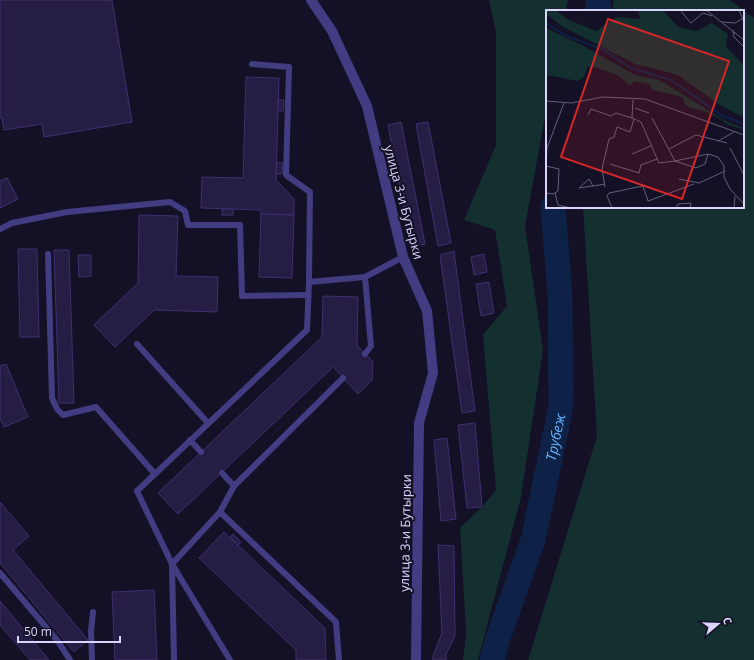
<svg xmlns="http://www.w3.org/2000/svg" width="754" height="660" font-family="'Open Sans',sans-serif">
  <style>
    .green { fill: #132f2f }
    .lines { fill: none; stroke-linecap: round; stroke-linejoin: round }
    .river { stroke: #0e2146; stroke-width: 25 }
    .building { fill: #261d45; stroke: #3f3070 }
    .service { stroke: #423d82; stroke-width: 6 }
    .minor { stroke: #423d82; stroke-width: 10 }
    .labels { text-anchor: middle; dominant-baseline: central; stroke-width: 4; stroke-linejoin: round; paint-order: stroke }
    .street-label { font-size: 13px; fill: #dbd5fd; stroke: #141025 }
    .water-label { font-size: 14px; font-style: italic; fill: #68b1f9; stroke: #141025 }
    .inset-river { fill: none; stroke: #0e2146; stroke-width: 2 }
    .inset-road { fill: none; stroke: #645f7b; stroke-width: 1 }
    .view { fill: #d62828; fill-opacity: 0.15; stroke: #d62828; stroke-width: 2 }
    .inset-edge { fill: none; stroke: #dbd5fd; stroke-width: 2 }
  </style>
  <rect width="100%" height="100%" fill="#141025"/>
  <g class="green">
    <path d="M489 0H568L566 11H547V106L525 226 543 350 521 497 478 660H463L466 633 460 528 482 507 496 490 483 335 507 306 495 230 464 220 496 145V32Z"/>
    <path d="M614 0H730L754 18V660H528L597 436 583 207H743V11H612Z"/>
  </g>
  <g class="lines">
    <g class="river">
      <path d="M598 11V0"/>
      <path id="s1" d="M492 660 498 638 533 540 561 406 560 296 553 207"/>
    </g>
  </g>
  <g class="building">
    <path d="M0 0H112L132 122 44 137 42 124 4 130 2 118H0Z"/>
    <path d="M246 77 279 78 276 180 294 199V215L261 214V210L201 208 202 177 243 178Z"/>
    <path d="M278 100H284L283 111H278Z"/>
    <path d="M401 122 425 244 411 247 388 125Z"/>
    <path d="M428 122 451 243 438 246 416 124Z"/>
    <path d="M277 163H283L282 174H276Z"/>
    <path d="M7 178 18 199 0 208V181Z"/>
    <rect x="222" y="209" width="11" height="6"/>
    <path d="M261 214 294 215 292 278 259 277Z"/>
    <path d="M139 215 178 216 176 276 218 277 217 312 154 310 115 347 94 325 138 283Z"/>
    <path d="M18 249H37L39 337H20Z"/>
    <path d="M54 250H69L74 403H59Z"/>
    <path d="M454 251 475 411 462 413 440 255Z"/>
    <path d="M484 254 487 272 474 275 471 257Z"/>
    <path d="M78 255H91V276L79 277Z"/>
    <path d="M489 282 494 313 481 316 476 284Z"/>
    <path d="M323 296 358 297 357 345 373 362 372 380 358 394 333 367 178 514 158 493 322 337Z"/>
    <path d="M6 364 28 417 4 427 0 418V366Z"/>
    <path d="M475 423 482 507 467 508 458 425Z"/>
    <path d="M447 438 456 519 441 521 434 440Z"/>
    <path d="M0 502 29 536 13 550 88 640 74 652 0 563Z"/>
    <path d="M224 532 325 628 326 660H296V650L199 558Z"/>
    <path d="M233 534 241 542 238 545 230 537Z"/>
    <path d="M438 545 454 546 455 636 446 654V660H433V656L442 633Z"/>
    <path d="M154 590 157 660H115L112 592Z"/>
    <path d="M0 601 49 660H30L0 625Z"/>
  </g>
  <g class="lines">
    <g class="service">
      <path d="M252 64 289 67 286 175 310 192 309 282"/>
      <path d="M0 229 12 223 67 212 170 202 185 211 188 225H240L242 296 308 295"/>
      <path d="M48 254 52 398 57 409 63 415 96 407 155 474"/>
      <path d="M365 277 371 346 365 354"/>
      <path d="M137 344 208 423"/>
      <path d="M190 440 201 452"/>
      <path d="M222 473 234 486"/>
      <path d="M220 512 336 622 339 660"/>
      <path d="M0 573 57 640 70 660"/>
      <path d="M92 660 91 631 93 612"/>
      <path d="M174 660 172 564 137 491 307 330 309 282 365 277 403 257"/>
      <path d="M230 660 172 564 220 512 234 486 343 378"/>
    </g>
    <path class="minor" d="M311 0 332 31 367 106 403 257 427 311 433 373 419 423 416 660"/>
  </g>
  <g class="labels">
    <g class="street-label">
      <text transform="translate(404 202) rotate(75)">улица 3-и Бутырки</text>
      <text transform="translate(405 533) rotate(-89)">улица 3-и Бутырки</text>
    </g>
    <g class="water-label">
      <text stroke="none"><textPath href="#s1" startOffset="232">Трубеж</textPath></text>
    </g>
  </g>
  <g transform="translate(546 10)">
    <rect width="198" height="198" fill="#141025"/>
    <path d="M0 0H10L21 9 50 21 71 7 94 9 92 0H117L132 17 151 21 166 13 182 24 180 37 198 55V108L172 94 132 65 89 54 17 17 0 4ZM0 18 36 35 89 65 113 70 182 112 198 118V120L180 114 175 109 160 102 140 96 136 87 107 80 103 74 88 71 84 76 73 66 52 58 42 57 38 67 32 71 0 65Z" fill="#132f2f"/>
    <path class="inset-river" d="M0 13 20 26 56 39 85 58 125 70 177 106 198 114"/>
    <path class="inset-road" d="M134 0 145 13 157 3 166 6M160 0 198 30M193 0 198 12M176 12 189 13 196 9M187 20 188 27 198 37M87 90 86 108 95 112 113 153 129 151 150 158 159 154 162 144M0 91 25 93 57 87 99 89 198 125M89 98 103 103M42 105 45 99 65 106 70 103 86 108M106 108 129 151 162 144 172 147 178 156V167L184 179 198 194M172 131 188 122M184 138 198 165M123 139 150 125 181 133M86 144 105 136M64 154 93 163 95 155 111 149M133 169 153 173 179 161M47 176 33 178 43 169 47 176 59 174M59 177 56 159 63 129 68 127 71 117 84 122 88 109M0 183 7 184 12 181 13 159 0 156 1 138 18 93M9 183 12 195 25 198M66 198 61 186 63 183 97 176 102 191 148 174M130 198 132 194 145 193 144 198M188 198 189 186"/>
    <path class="view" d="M62 9 183 51 136 189 15 147Z"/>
    <rect width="198" height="198" class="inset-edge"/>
  </g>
  <g transform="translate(718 624) rotate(71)" stroke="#141025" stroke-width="3" paint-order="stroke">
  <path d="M0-3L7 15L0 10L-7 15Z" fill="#dbd5fd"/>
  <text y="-6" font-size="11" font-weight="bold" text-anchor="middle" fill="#dbd5fd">С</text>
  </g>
  <path d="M18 636v6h102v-6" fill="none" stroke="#dbd5fd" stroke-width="2"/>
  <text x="24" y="636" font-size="12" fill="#dbd5fd" stroke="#141025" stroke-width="3" paint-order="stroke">50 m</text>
</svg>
